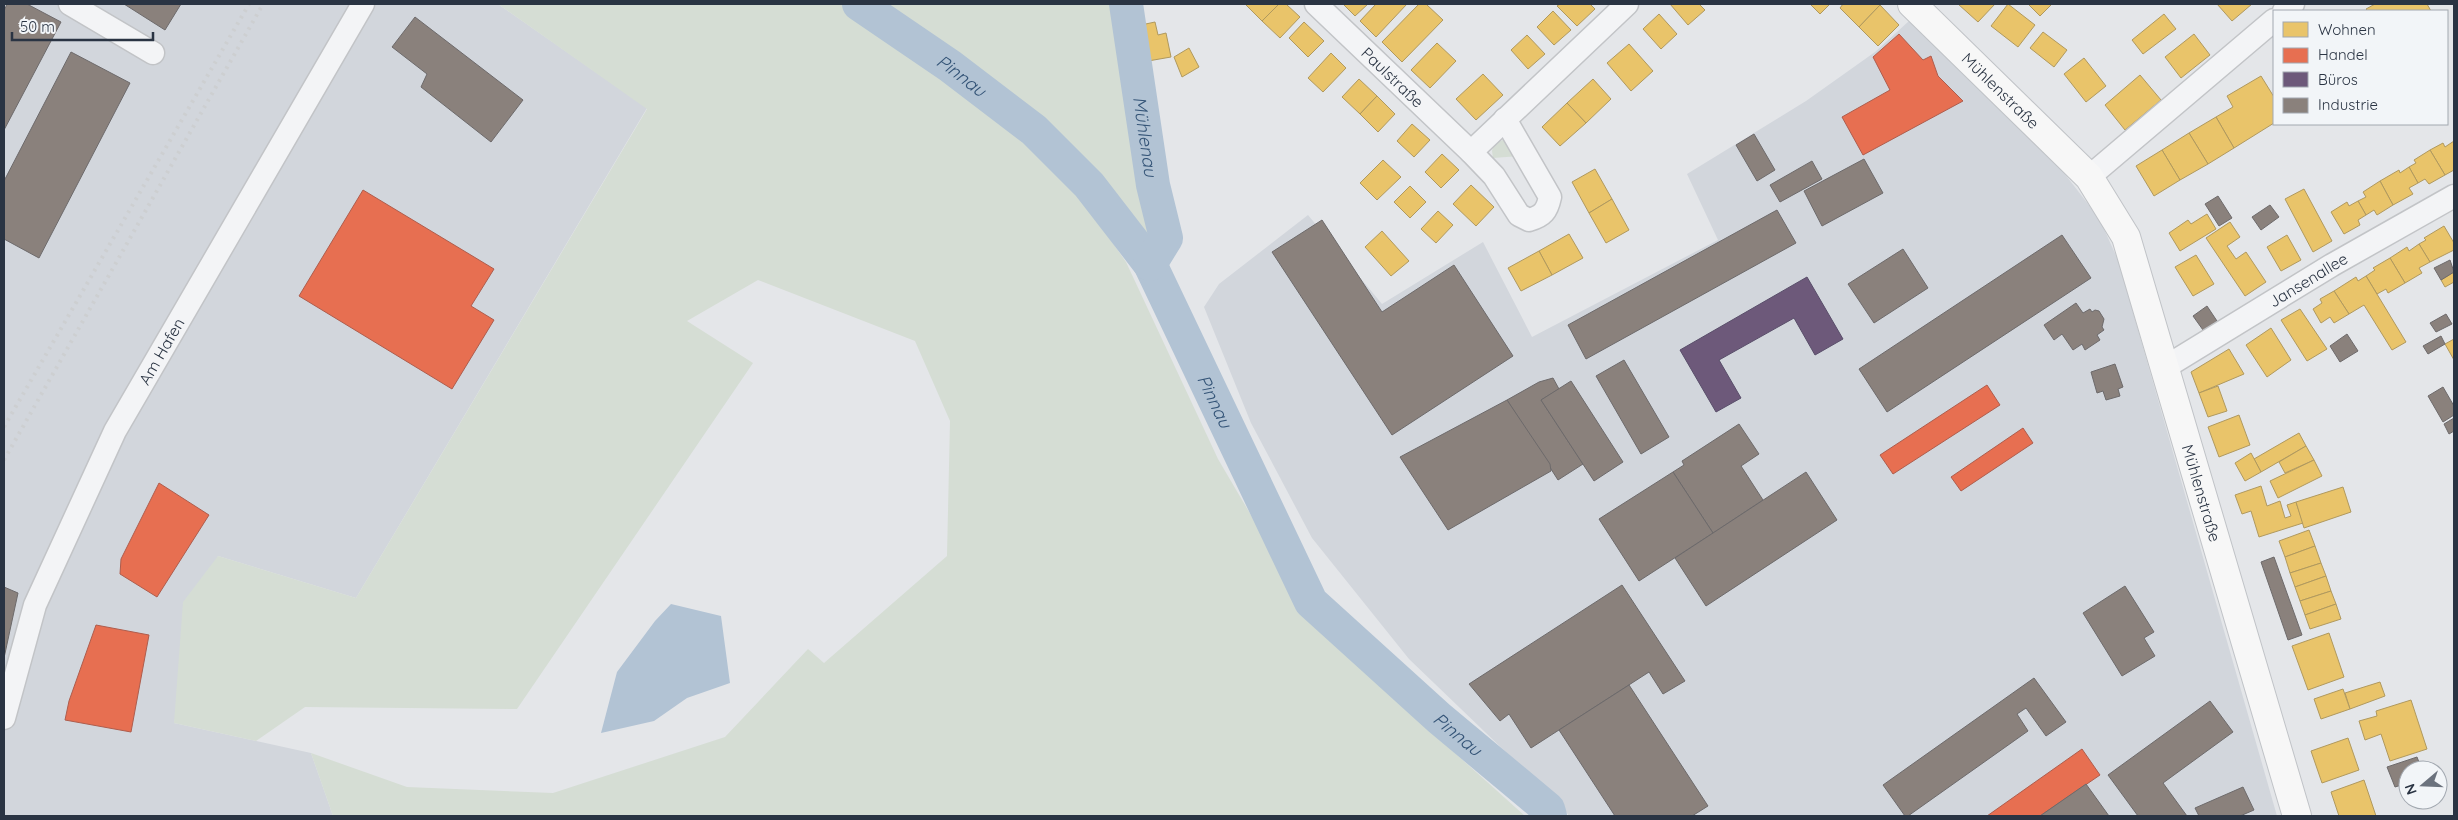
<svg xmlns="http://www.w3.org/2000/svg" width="2458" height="820" font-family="Quicksand,sans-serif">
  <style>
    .built { fill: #d2d6dc }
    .green { fill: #d5ddd4 }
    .water { fill: #b2c3d4 }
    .homes { fill: #e9c46a; stroke: #b0995e }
    .shops { fill: #e76f51; stroke: #ae5d4d }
    .offices { fill: #6d597a; stroke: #594e6a }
    .industry { fill: #8a817c; stroke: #6d6a6b }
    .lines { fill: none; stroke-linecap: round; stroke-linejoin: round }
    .river { stroke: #b2c3d4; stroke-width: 34 }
    .minor-casing { stroke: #c2c4c7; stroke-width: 25 }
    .major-casing { stroke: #c0c3c7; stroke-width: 30 }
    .minor { stroke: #f3f4f6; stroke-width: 22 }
    .major { stroke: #f7f7f7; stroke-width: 28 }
    .rail { stroke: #cdcfd1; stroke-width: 4; stroke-dasharray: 2.5 5; stroke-linecap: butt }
    .labels { text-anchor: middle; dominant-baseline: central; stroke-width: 5; stroke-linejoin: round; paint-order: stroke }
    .street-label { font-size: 16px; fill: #2a3443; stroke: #f2f5f8 }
    .water-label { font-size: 18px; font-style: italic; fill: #345477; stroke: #f2f5f8 }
  </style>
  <rect width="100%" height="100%" fill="#e4e6e9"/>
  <g class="built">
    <path d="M4 4H498L647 108 356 598 218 556 174 723 311 753 333 816H4Z"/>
    <path d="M1909 21 2057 164 2099 218 2118 260 2277 816H1569L1562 806 1409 659 1312 538 1251 423 1204 307 1219 284 1308 215 1382 304 1483 242 1532 337 1718 240 1687 174 1806 101 1875 52Z"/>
  </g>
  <g class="green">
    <path d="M498 4H1126L1153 185 1166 238 1150 264 1089 185 1036 133 1126 262 1218 459 1292 585 1407 710 1525 816H333L311 753 407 787 553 793 725 737 808 649 824 663 947 556 950 421 915 341 758 280 687 321 753 363 517 709 305 707 256 741 174 723 183 602 218 556 356 598 647 109Z"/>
    <path d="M1503 140 1510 141 1520 156 1493 158 1492 151 1494 144Z"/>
  </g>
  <path class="water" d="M671 604 721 616 730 683 687 698 654 721 601 733 617 672 655 621Z"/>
  <g class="homes">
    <path d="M1245 4H1279L1262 21Z"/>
    <path d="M1279 4H1286L1300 17 1280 38 1262 21Z"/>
    <path d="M1343 4H1368L1355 16Z"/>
    <path d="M1376 4H1407L1376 37 1360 21Z"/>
    <path d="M1419 4H1426L1443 20 1402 62 1382 42Z"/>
    <path d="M1560 4H1590L1595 9 1577 26 1557 6Z"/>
    <path d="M1670 4H1699L1705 10 1688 25Z"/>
    <path d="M1810 4H1830L1820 14Z"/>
    <path d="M1843 4H1878L1880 5 1859 27 1840 8Z"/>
    <path d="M1958 4H1995L1978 22Z"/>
    <path d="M2008 4 2035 25 2018 47 1991 26Z"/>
    <path d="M2028 4H2052L2040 16Z"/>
    <path d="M2217 4H2252L2232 21Z"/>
    <path d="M2375 4H2427L2431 11H2368L2366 9Z"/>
    <path d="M1880 5 1899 25 1878 46 1859 27Z"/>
    <path d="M1553 11 1571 30 1554 45 1537 27Z"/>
    <path d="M1659 14 1677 34 1661 49 1643 29Z"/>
    <path d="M2164 14 2176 29 2143 54 2132 40Z"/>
    <path d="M1155 22 1158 35 1166 33 1171 57 1148 61 1141 25Z"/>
    <path d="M1304 22 1324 41 1308 57 1289 38Z"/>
    <path d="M2043 32 2067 50 2054 67 2030 48Z"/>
    <path d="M2194 34 2210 55 2181 78 2165 57Z"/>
    <path d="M1527 35 1545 54 1528 69 1511 50Z"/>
    <path d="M1437 43 1456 61 1430 88 1411 70Z"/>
    <path d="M1629 44 1653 71 1631 91 1607 63Z"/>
    <path d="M1189 48 1199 67 1182 77 1174 57Z"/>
    <path d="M1331 53 1346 68 1323 92 1308 78Z"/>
    <path d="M2084 58 2106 86 2086 102 2064 74Z"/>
    <path d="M1483 74 1503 95 1476 120 1456 99Z"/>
    <path d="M2140 75 2161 100 2125 130 2105 105Z"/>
    <path d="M2261 76 2274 97V123L2234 148 2216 117 2233 107 2227 96Z"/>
    <path d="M1359 79 1377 96 1360 114 1342 97Z"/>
    <path d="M1593 79 1611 99 1586 123 1567 103Z"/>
    <path d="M1377 96 1395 114 1378 132 1360 114Z"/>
    <path d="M1567 103 1586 123 1560 146 1542 127Z"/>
    <path d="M2216 117 2234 148 2208 164 2189 133Z"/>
    <path d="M1412 124 1430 140 1414 157 1397 141Z"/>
    <path d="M2189 133 2208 164 2180 180 2162 150Z"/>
    <path d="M2454 141V170L2445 175 2430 150 2443 143 2445 147Z"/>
    <path d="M2162 150 2180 180 2154 196 2136 166Z"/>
    <path d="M2430 150 2445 175 2429 184 2425 179 2418 183 2409 167 2416 163 2414 160Z"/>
    <path d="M1442 154 1459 170 1441 188 1425 172Z"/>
    <path d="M1383 160 1401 177 1377 200 1360 183Z"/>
    <path d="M2409 167 2418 183 2409 188 2413 194 2393 205 2380 181 2399 170 2400 173Z"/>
    <path d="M1595 169 1612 199 1589 213 1572 182Z"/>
    <path d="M2380 181 2393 205 2377 215 2374 210 2366 215 2358 201 2366 197 2363 192Z"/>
    <path d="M1471 185 1494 207 1476 226 1453 204Z"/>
    <path d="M1410 186 1426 202 1410 218 1394 202Z"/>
    <path d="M2304 189 2332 241 2313 252 2285 199Z"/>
    <path d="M1612 199 1629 230 1606 243 1589 213Z"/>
    <path d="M2358 201 2366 215 2358 220 2360 225 2344 234 2331 212 2347 202 2349 206Z"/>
    <path d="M1438 211 1453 225 1436 243 1421 229Z"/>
    <path d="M2207 214 2216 229 2180 251 2169 233 2188 220 2191 224Z"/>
    <path d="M2230 222 2240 237 2227 246 2236 259 2246 252 2266 282 2245 296 2206 238Z"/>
    <path d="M2444 226 2454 243V250L2430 262 2419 244 2426 240 2424 238Z"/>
    <path d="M1382 231 1409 261 1391 276 1365 247Z"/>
    <path d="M1569 234 1583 258 1552 275 1539 251Z"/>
    <path d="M2287 235 2301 260 2281 271 2267 247Z"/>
    <path d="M2419 244 2430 262 2419 268 2422 273 2405 283 2390 258 2407 247 2409 251Z"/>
    <path d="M1539 251 1552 275 1521 291 1508 268Z"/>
    <path d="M2196 255 2214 284 2193 296 2175 267Z"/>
    <path d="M2390 258 2405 283 2388 293 2386 289 2377 294 2366 276 2375 270 2373 268Z"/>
    <path d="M2454 272V282L2445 287 2441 280Z"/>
    <path d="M2366 276 2406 342 2392 350 2364 305 2349 314 2334 291 2356 277 2358 281Z"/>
    <path d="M2334 291 2349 314 2334 323 2330 317 2321 323 2313 309 2322 303 2320 299Z"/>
    <path d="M2300 309 2327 349 2307 361 2281 320Z"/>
    <path d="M2271 328 2291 360 2267 377 2246 345Z"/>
    <path d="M2454 339V360L2445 344Z"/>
    <path d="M2229 349 2244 374 2199 393 2191 372Z"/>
    <path d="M2218 386 2227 411 2208 417 2199 393Z"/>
    <path d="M2239 415 2250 445 2219 457 2208 427Z"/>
    <path d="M2299 433 2306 446 2261 472 2254 459Z"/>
    <path d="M2306 446 2314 460 2285 473 2279 462Z"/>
    <path d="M2251 453 2261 472 2245 481 2235 463Z"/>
    <path d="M2314 460 2322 476 2278 498 2270 481Z"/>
    <path d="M2261 486 2267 506 2280 501 2285 518 2291 516 2287 505 2296 502 2303 523 2259 537 2251 511 2242 514 2235 495Z"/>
    <path d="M2343 487 2351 512 2304 528 2296 502Z"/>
    <path d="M2309 530 2315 546 2285 557 2279 541Z"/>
    <path d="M2315 546 2321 563 2290 573 2285 557Z"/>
    <path d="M2321 563 2326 576 2295 587 2290 573Z"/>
    <path d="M2326 576 2331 591 2300 601 2295 587Z"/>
    <path d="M2331 591 2336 604 2305 615 2300 601Z"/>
    <path d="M2336 604 2341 619 2310 629 2305 615Z"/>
    <path d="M2329 633 2344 677 2308 690 2292 646Z"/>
    <path d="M2380 682 2385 696 2350 709 2345 693Z"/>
    <path d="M2343 689 2350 709 2321 719 2314 699Z"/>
    <path d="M2411 700 2427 749 2390 761 2381 734 2365 740 2359 721 2377 716 2376 711Z"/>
    <path d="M2348 738 2359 770 2322 783 2311 751Z"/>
    <path d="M2364 780 2376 816H2339L2331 792Z"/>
  </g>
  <g class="shops">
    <path d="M1899 34 1923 60 1931 56 1938 76 1963 101 1863 155 1842 117 1890 90 1873 57Z"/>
    <path d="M363 190 494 269 471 306 494 320 452 389 299 296Z"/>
    <path d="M1987 385 2000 405 1893 474 1880 455Z"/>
    <path d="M2023 428 2033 443 1961 491 1951 477Z"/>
    <path d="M159 483 209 515 157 597 120 574 121 559Z"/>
    <path d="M96 625 149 635 131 732 65 720 69 701Z"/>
    <path d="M2082 749 2100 775 2040 816H1987Z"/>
  </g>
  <path class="offices" d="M1807 277 1843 339 1815 355 1794 318 1719 360 1741 398 1716 412 1680 350Z"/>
  <g class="industry">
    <path d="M7 4H27L61 22 4 130V11Z"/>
    <path d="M124 4H181L165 30Z"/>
    <path d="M415 17 523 100 491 142 421 87 427 74 392 47Z"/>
    <path d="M71 52 130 83 39 258 4 239V181Z"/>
    <path d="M1754 134 1775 170 1757 181 1736 145Z"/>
    <path d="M1864 159 1883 193 1822 226 1804 191Z"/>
    <path d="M1812 161 1822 179 1780 202 1770 185Z"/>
    <path d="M2218 196 2232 218 2219 226 2205 204Z"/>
    <path d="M2270 205 2279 217 2261 230 2252 217Z"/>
    <path d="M1777 210 1796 243 1586 359 1568 325Z"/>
    <path d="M1322 220 1382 312 1454 265 1513 356 1392 435 1272 252Z"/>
    <path d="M2062 235 2091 278 1887 412 1859 369Z"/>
    <path d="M1903 249 1928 288 1874 323 1848 284Z"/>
    <path d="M2450 260 2454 272 2441 280 2434 268Z"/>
    <path d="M2076 303 2083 313 2090 309 2092 312 2095 310 2099 311 2104 319 2102 327 2104 330 2097 335 2100 340 2085 350 2082 344 2073 350 2062 334 2054 340 2044 325Z"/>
    <path d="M2207 306 2217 321 2203 330 2193 316Z"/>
    <path d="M2446 314 2452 324 2436 332 2430 323Z"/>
    <path d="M2347 334 2358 351 2340 362 2330 346Z"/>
    <path d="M2441 336 2445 344 2428 354 2423 346Z"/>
    <path d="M1624 360 1669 437 1641 454 1596 376Z"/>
    <path d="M2115 364 2123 387 2118 389 2120 396 2106 400 2103 391 2097 393 2091 372Z"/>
    <path d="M1553 378 1559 389 1541 400 1583 464 1558 480 1507 400 1539 382Z"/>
    <path d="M1571 381 1623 462 1594 481 1541 400Z"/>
    <path d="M2443 387 2454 406V415L2443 422 2428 396Z"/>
    <path d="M1507 400 1550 464 1551 471 1448 530 1400 457Z"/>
    <path d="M2454 418V431L2449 434 2444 424Z"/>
    <path d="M1739 424 1759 454 1741 466 1763 500 1713 533 1673 472 1684 465 1682 461Z"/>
    <path d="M1673 472 1713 533 1639 581 1599 519Z"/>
    <path d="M1806 472 1837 520 1706 606 1675 558Z"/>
    <path d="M2274 557 2302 635 2288 640 2261 562Z"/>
    <path d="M1622 585 1685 681 1663 694 1649 672 1531 748 1509 714 1500 721 1469 684Z"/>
    <path d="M2125 586 2154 632 2144 638 2155 656 2122 676 2083 613Z"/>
    <path d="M4 587 18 593 4 658Z"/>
    <path d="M2034 678 2066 722 2046 736 2026 708 2017 714 2028 731 1908 816H1905L1883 785Z"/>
    <path d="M1629 685 1708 806 1692 816H1615L1559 730Z"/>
    <path d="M2210 701 2233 732 2163 783 2187 816H2138L2108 775Z"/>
    <path d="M2417 757 2422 770H2408V783L2395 787 2387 767Z"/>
    <path d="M2086 784 2109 816H2040Z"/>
    <path d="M2243 787 2254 810 2240 816H2199L2195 808Z"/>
  </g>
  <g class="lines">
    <g class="river">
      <path id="s1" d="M859 4 950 66 1034 130 1089 185 1150 264 1311 602 1439 718 1548 809 1550 816"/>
      <path id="s2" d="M1126 4 1153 185 1166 238 1150 264"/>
    </g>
    <defs>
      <g id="minor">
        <path d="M70 4 153 53"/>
        <path id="s3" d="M1316 4 1471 152 1627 4"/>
        <path d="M2284 11 2293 4"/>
        <path d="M1471 152 1494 176 1519 215 1529 220C1543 216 1547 211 1550 197L1505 119"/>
        <path d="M2089 177 2274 20"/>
        <path id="s4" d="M2164 368 2332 265 2454 196"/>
        <path id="s5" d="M4 718 35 605 115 431 363 4"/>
      </g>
      <g id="major">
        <path id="s6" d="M1912 4 2089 177 2126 237 2297 816"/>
      </g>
    </defs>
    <use href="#minor" class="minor-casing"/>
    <use href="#major" class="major-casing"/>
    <use href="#minor" class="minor"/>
    <use href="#major" class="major"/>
    <g class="rail">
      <path d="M4 427 249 4"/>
      <path d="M4 460 263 4"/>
    </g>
  </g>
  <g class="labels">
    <g class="street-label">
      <text stroke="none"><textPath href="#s3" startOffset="106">Paulstraße</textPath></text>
      <text stroke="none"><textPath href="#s6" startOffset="124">Mühlenstraße</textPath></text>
      <text stroke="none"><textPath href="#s4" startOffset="169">Jansenallee</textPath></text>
      <text stroke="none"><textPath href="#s5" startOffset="401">Am Hafen</textPath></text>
      <text stroke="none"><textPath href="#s6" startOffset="585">Mühlenstraße</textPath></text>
    </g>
    <g class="water-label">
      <text stroke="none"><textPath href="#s1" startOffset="125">Pinnau</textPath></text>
      <text stroke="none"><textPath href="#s2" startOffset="134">Mühlenau</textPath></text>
      <text stroke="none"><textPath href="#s1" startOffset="545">Pinnau</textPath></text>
      <text stroke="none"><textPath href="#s1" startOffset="965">Pinnau</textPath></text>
    </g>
  </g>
  <rect width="2458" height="820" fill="none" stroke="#2a3443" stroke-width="10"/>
  <rect x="2273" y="10" width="175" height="115" fill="#f2f5f8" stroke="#a2a8b0"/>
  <rect x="2283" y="22" width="25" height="15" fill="#e9c46a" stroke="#a2a8b0"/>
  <text x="2318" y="35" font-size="15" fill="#2a3443">Wohnen</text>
  <rect x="2283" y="48" width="25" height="15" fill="#e76f51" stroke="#a2a8b0"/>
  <text x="2318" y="60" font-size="15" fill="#2a3443">Handel</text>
  <rect x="2283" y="72" width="25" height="15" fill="#6d597a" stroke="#a2a8b0"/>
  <text x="2318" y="85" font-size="15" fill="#2a3443">Büros</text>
  <rect x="2283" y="98" width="25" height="15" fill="#8a817c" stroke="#a2a8b0"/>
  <text x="2318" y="110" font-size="15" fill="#2a3443">Industrie</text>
  <g transform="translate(2423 785) rotate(251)"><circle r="24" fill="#f2f5f8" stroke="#a2a8b0"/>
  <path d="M0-4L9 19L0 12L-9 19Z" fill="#6b727d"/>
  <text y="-8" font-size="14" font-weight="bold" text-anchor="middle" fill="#2a3443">N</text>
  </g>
  <path d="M12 32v8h141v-8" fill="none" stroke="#2a3443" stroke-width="2.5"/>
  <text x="20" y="32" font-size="15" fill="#2a3443" stroke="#f2f5f8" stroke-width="4" paint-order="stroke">50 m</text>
</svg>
